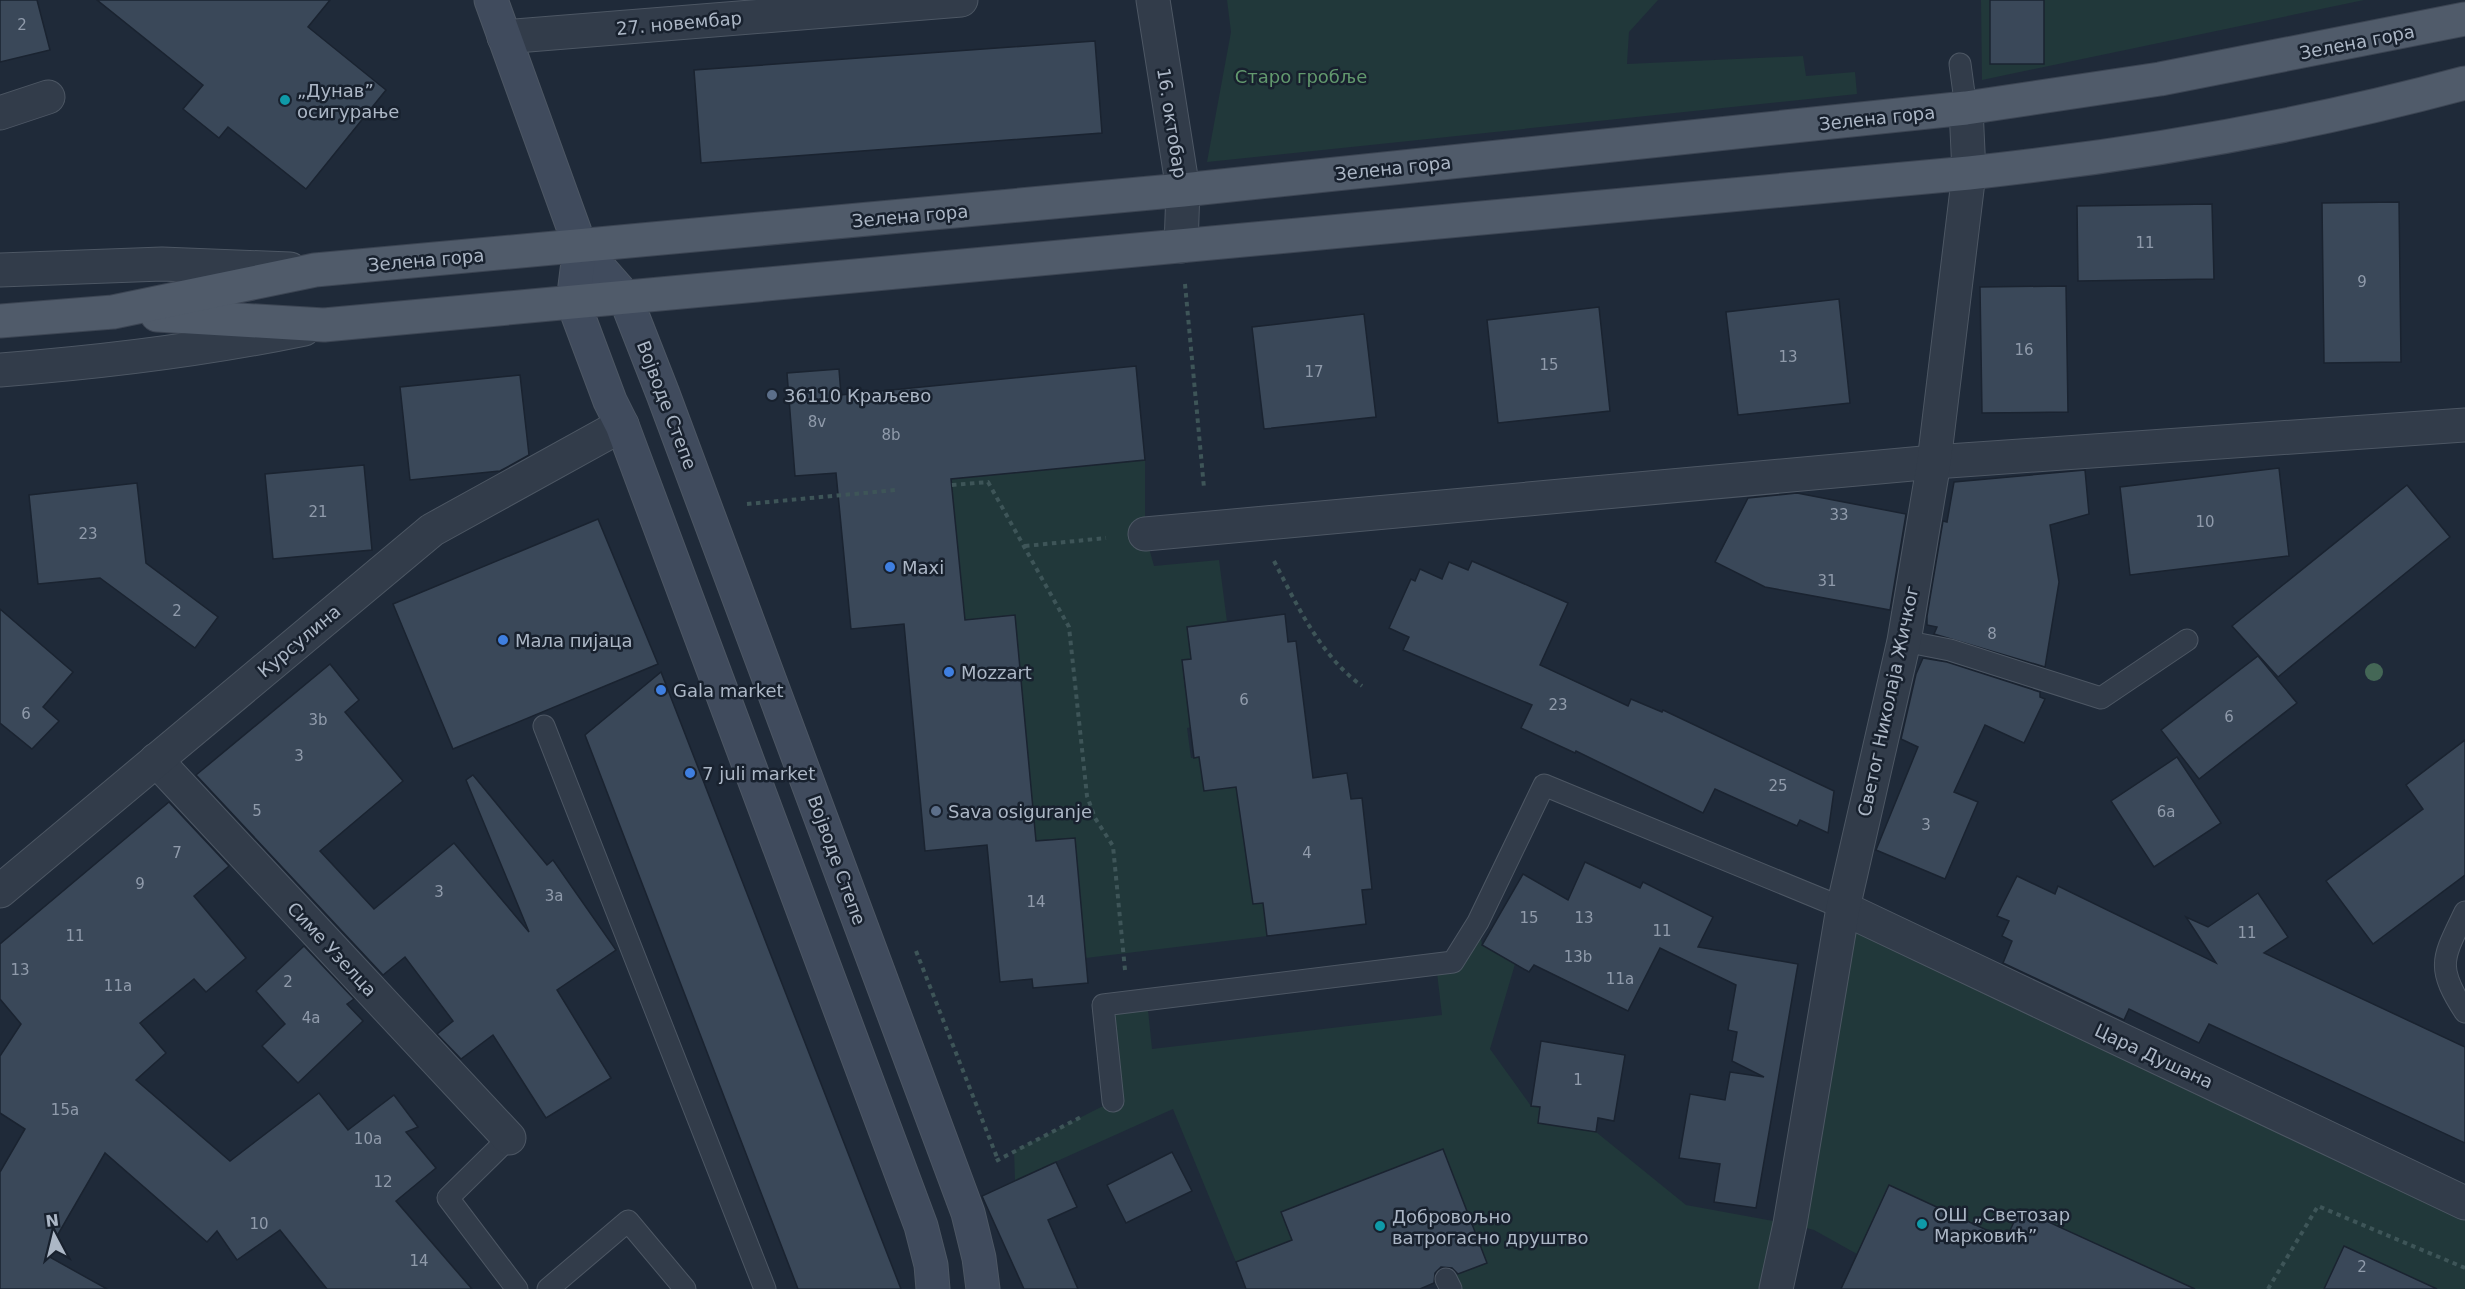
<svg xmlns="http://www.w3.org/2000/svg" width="2465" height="1289" font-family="'DejaVu Sans',sans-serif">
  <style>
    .green { fill: #21383a }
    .building { fill: #3a4859; stroke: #1a2330; stroke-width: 1.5 }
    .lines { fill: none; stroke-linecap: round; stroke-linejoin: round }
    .lane-casing { stroke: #4d5764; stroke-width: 23 }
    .street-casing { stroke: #4d5764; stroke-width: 35 }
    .secondary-casing { stroke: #4d5764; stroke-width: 35 }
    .primary-casing { stroke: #3c4553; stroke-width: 35 }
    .path { stroke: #3e5558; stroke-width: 4; stroke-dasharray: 4.5 4.5; stroke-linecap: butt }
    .lane { stroke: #323c4a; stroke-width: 21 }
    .street { stroke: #323c4a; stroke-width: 33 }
    .secondary { stroke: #404b5d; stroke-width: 33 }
    .primary { stroke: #505b6a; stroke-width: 33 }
    .tree { fill: #446756 }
    .culture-dot { fill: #0f9aa8; stroke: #18212e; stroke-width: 2 }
    .service-dot { fill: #5c6f8a; stroke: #18212e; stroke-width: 2 }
    .shop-dot { fill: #3f7fe0; stroke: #18212e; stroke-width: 2 }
    .labels { text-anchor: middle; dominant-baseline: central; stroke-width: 5; stroke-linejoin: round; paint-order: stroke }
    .number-label { font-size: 15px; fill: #909bab }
    .street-label { font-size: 18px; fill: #acb7c6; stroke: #18212e }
    .park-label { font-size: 18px; fill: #62996e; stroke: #18212e }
    .poi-label { font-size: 18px; fill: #acb7c6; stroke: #18212e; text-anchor: start }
  </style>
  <rect width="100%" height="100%" fill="#1f2a39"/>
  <g class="green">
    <path d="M1227 0H1658L1629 32 1627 64 1803 56 1806 76 1855 72 1857 94 1207 162 1231 32Z"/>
    <path d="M1981 0H2364L1982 80Z"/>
    <path d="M1145 460V534L1154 566 1219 560 1227 622 1187 627 1191 659 1182 661 1185 688 1198 726 1187 728 1191 758 1199 757 1204 791 1246 786 1240 812 1253 904 1263 903 1267 936 1086 958 1075 838 1036 840 964 620 951 479Z"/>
    <path d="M1843 908 2465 1203V1289H2435L2344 1246 2324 1289H2195L2021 1209 2006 1239 1889 1185 1857 1254 1814 1230 1791 1224 1774 1289H1451L1446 1279 1487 1263 1443 1149 1281 1212 1292 1240 1236 1262 1173 1109 1015 1180 1014 1151 1113 1101 1103 1005 1147 1000 1152 1049 1442 1015 1436 964 1478 922 1482 945 1515 964 1490 1049 1531 1106 1540 1107 1538 1123 1596 1132 1686 1205 1790 1224Z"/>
  </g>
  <g class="building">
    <path d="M0 0H37L50 50 0 62Z"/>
    <path d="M97 0H330L308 27 386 90 306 189 228 127 219 138 183 109 203 85Z"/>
    <rect x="1990" y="0" width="54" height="64"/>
    <path d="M1095 41 1102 133 701 163 694 70Z"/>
    <path d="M2399 202 2401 362 2324 363 2322 203Z"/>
    <path d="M2212 204 2214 279 2078 281 2077 206Z"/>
    <path d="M2066 286 2068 412 1982 413 1980 287Z"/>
    <path d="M1839 299 1850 403 1738 415 1726 312Z"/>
    <path d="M1599 307 1610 411 1498 423 1487 320Z"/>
    <path d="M1364 314 1376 417 1264 429 1252 327Z"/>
    <path d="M1136 366 1145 460 951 479 965 620 1015 615 1036 841 1075 838 1088 983 1033 988 1032 979 1000 982 987 845 925 851 904 624 851 629 836 473 795 476 787 373 839 369 841 395Z"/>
    <path d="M520 375 529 455 500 471 410 480 400 387Z"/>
    <path d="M364 465 372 550 273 559 265 474Z"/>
    <path d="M2279 468 2289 556 2130 575 2120 487Z"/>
    <path d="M2085 470 2089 514 2050 525 2059 582 2045 667 1934 634 1937 627 1927 625V616L1943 521 1947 522 1954 482Z"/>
    <path d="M137 483 146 563 218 617 195 648 100 578 38 584 29 495Z"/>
    <path d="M2407 485 2450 537 2278 677 2232 626Z"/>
    <path d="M1797 493 1906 514 1890 610 1765 587 1715 562 1748 498Z"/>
    <path d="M598 519 658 664 453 749 393 604Z"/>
    <path d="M1472 561 1568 603 1540 665 1628 706 1631 699 1662 712 1663 710 1834 791 1828 833 1800 820 1797 826 1715 789 1703 813 1576 751 1575 753 1521 728 1532 705 1403 650 1409 637 1389 628 1411 579 1415 581 1420 569 1442 579 1449 562 1468 570Z"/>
    <path d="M0 609 73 672 43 707 59 721 32 749 0 723Z"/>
    <path d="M1285 614 1288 642 1296 641 1313 778 1347 773 1351 799 1362 798 1372 889 1362 890 1366 924 1267 936 1263 903 1253 904 1236 787 1204 791 1199 757 1194 758 1182 660 1191 659 1187 627Z"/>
    <path d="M2258 656 2297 703 2199 779 2161 730Z"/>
    <path d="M1923 658 1947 662 2040 692V697L2045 699 2024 743 1985 725 1954 792 1978 802 1945 879 1876 850 1918 747 1901 739 1916 674Z"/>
    <path d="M330 664 359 700 345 712 403 781 320 851 374 909 454 843 529 932 466 780 473 775 547 865 553 860 616 950 557 990 611 1078 546 1118 493 1035 461 1059 437 1034 453 1021 405 957 383 975 196 775Z"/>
    <path d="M661 672 788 999 901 1289H798L585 735Z"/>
    <path d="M2465 740V875L2373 944 2326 881 2423 809 2406 785Z"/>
    <path d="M2177 757 2221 823 2154 867 2111 801Z"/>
    <path d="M169 802 229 866 194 896 246 958 206 992 194 979 140 1023 166 1053 136 1080 230 1161 319 1093 348 1130 394 1095 418 1127 406 1132 436 1168 396 1201 472 1289H327L280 1230 237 1260 217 1231 207 1242 105 1153 46 1255 107 1289H0V1172L25 1129 0 1113V1056L21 1024 0 999V944Z"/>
    <path d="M1585 862 1640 888 1643 882 1713 917 1698 947 1798 964 1756 1208 1714 1202 1720 1164 1679 1158 1690 1094 1725 1100 1730 1072 1764 1077 1732 1061 1737 1032 1728 1030 1736 985 1660 948 1628 1011 1534 965 1529 972 1482 945 1523 874 1568 900Z"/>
    <path d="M2017 876 2055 894 2058 886 2216 963 2186 917 2208 927 2258 893 2288 937 2264 953 2465 1047V1143L2209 1024 2199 1043 2129 1009 2124 1020 2003 963 2012 941 2002 936 2009 921 1997 916Z"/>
    <path d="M304 946 354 999 347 1004 363 1021 298 1083 262 1046 285 1024 256 991Z"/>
    <path d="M1541 1041 1625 1055 1614 1121 1598 1118 1596 1132 1538 1123 1540 1107 1531 1106Z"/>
    <path d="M1443 1149 1487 1263 1458 1274 1452 1268 1441 1267 1435 1273 1434 1283 1420 1289H1246L1236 1262 1292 1240 1281 1212Z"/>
    <path d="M1172 1152 1192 1191 1126 1223 1107 1185Z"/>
    <path d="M1056 1162 1077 1207 1048 1220 1078 1289H1024L982 1196Z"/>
    <path d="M1889 1185 2006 1239 2020 1209 2195 1289H1841Z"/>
    <path d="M2344 1246 2437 1289H2324Z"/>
  </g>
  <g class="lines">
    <defs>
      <g id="lane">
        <path d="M1960 64 1966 108"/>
        <path d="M1904 641 1950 650 2101 698 2187 640"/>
        <path d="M544 726 765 1289"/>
        <path d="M2465 912C2443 958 2435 966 2465 1012"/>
        <path d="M1113 1101 1103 1005 1453 962 1478 922 1544 785 1843 908"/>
        <path d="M509 1138 448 1198 517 1289"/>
        <path d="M1446 1279 1451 1289"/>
        <path d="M548 1289 628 1221 685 1289"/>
      </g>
      <g id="street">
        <path d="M1153 0 1183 190 1181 246"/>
        <path d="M504 37 961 0"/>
        <path d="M0 113 48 97"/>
        <path d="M0 270 162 264 290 269"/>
        <path d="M0 370C103 362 203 350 304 329"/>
        <path d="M1145 534 1934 462 2465 425"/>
        <path d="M156 760 509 1138"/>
        <path d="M0 891 432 530 622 425"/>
        <path d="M1843 908 2465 1203"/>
        <path d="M1776 1289 1790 1224 1843 908 1904 641 1934 462 1969 173 1966 108"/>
      </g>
      <g id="secondary">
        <path d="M491 0 580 246 625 297 663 394 968 1213 979 1258 983 1289"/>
        <path d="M580 246 573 302 610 401 622 425 921 1226 931 1265 933 1289"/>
      </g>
      <g id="primary">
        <path d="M157 315 324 325 1969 173C2137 155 2302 127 2465 83"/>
        <path d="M0 321 113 312 315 270 1183 190 1966 108 2160 79 2465 19"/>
      </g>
    </defs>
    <use href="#lane" class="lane-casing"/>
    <use href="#street" class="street-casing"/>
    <use href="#secondary" class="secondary-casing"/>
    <use href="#primary" class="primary-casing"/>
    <g class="path">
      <path d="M1185 284 1204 488"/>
      <path d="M952 485 988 482 1069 627 1087 796 1095 818 1113 846 1125 970"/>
      <path d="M747 504 896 490"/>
      <path d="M1025 546 1106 538"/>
      <path d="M1274 561C1298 607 1320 655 1362 686"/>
      <path d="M916 951 998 1160"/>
      <path d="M996 1161 1083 1116"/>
      <path d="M2268 1289 2318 1206 2465 1268"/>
    </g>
    <use href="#lane" class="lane"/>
    <use href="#street" class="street"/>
    <use href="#secondary" class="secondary"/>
    <use href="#primary" class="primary"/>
  </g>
  <circle class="tree" cx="2374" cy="672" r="9"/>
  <g class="culture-dot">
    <circle cx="285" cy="100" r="6"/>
    <circle cx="1922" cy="1224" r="6"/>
    <circle cx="1380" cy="1226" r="6"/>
  </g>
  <g class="service-dot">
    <circle cx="772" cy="395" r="6"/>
    <circle cx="936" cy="811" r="6"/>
  </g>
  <g class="shop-dot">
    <circle cx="890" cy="567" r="6"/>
    <circle cx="503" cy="640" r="6"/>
    <circle cx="949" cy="672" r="6"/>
    <circle cx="661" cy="690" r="6"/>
    <circle cx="690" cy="773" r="6"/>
  </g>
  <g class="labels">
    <g class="number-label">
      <text x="22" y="25">2</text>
      <text x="2145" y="243">11</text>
      <text x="2362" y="282">9</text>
      <text x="2024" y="350">16</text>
      <text x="1788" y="357">13</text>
      <text x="1549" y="365">15</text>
      <text x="1314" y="372">17</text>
      <text x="817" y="422">8v</text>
      <text x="891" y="435">8b</text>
      <text x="318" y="512">21</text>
      <text x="1839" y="515">33</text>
      <text x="2205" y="522">10</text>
      <text x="88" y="534">23</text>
      <text x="1827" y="581">31</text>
      <text x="177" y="611">2</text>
      <text x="1992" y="634">8</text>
      <text x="1244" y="700">6</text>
      <text x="1558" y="705">23</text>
      <text x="26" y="714">6</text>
      <text x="2229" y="717">6</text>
      <text x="318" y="720">3b</text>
      <text x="299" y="756">3</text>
      <text x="1778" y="786">25</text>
      <text x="257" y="811">5</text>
      <text x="2166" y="812">6a</text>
      <text x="1926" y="825">3</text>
      <text x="177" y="853">7</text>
      <text x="1307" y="853">4</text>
      <text x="140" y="884">9</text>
      <text x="439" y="892">3</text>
      <text x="554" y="896">3a</text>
      <text x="1036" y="902">14</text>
      <text x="1529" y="918">15</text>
      <text x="1584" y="918">13</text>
      <text x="1662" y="931">11</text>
      <text x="2247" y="933">11</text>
      <text x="75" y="936">11</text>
      <text x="1578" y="957">13b</text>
      <text x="20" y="970">13</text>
      <text x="1620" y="979">11a</text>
      <text x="288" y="982">2</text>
      <text x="118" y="986">11a</text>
      <text x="311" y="1018">4a</text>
      <text x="1578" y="1080">1</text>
      <text x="65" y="1110">15a</text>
      <text x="368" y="1139">10a</text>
      <text x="383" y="1182">12</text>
      <text x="259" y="1224">10</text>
      <text x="419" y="1261">14</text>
      <text x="2362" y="1267">2</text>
    </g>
    <g class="street-label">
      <text transform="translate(679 23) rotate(-5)">27. новембар</text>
      <text transform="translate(2357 42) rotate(-11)">Зелена гора</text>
      <text transform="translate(1877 118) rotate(-6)">Зелена гора</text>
      <text transform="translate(1172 123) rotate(81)">16. октобар</text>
      <text transform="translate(1393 168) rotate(-6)">Зелена гора</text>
      <text transform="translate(910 216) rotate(-5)">Зелена гора</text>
      <text transform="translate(426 260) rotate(-5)">Зелена гора</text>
      <text transform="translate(667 405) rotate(69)">Војводе Степе</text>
      <text transform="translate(299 641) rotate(-40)">Курсулина</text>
      <text transform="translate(1888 701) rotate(-78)">Светог Николаја Жичког</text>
      <text transform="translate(837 860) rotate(70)">Војводе Степе</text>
      <text transform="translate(332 949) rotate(47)">Симе Узелца</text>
      <text transform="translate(2154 1056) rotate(25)">Цара Душана</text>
    </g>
    <g class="park-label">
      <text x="1301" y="76">Старо гробље</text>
    </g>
    <g class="poi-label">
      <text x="297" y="90">„Дунав”<tspan x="297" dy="21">осигурање</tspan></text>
      <text x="784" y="395">36110 Краљево</text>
      <text x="902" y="567">Maxi</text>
      <text x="515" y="640">Мала пијаца</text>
      <text x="961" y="672">Mozzart</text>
      <text x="673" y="690">Gala market</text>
      <text x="702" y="773">7 juli market</text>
      <text x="948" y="811">Sava osiguranje</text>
      <text x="1934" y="1214">ОШ „Светозар<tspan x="1934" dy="21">Марковић”</tspan></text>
      <text x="1392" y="1216">Добровољно<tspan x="1392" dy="21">ватрогасно друштво</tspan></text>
    </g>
  </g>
  <g transform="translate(54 1235) rotate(353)" stroke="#18212e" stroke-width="4.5" paint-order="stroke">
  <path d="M0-4.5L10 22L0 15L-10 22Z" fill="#acb7c6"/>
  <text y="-9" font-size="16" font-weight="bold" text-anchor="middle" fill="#acb7c6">N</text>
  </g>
</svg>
